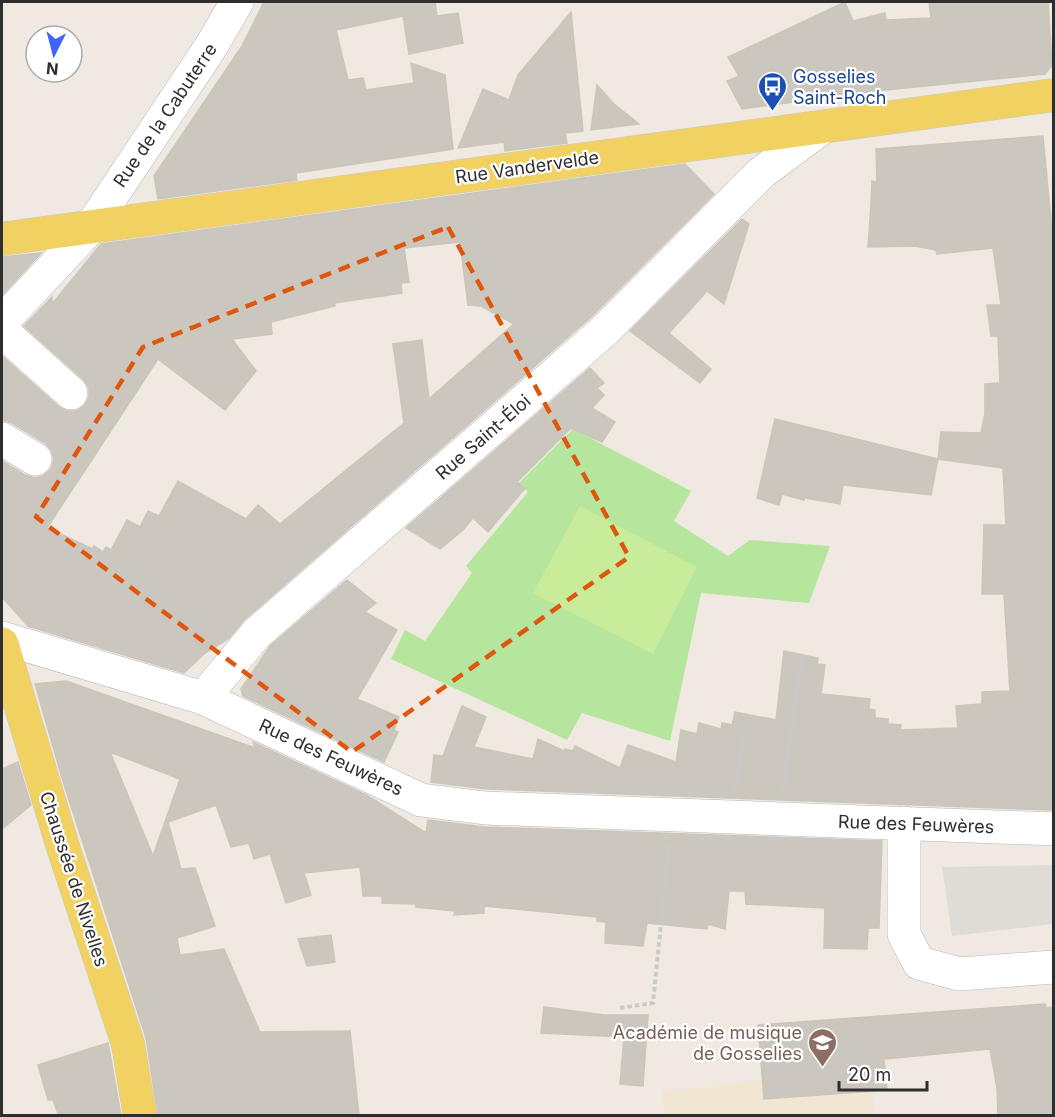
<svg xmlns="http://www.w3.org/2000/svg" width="1055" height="1117" font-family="Inter,sans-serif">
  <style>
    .education { fill: #f0e6d1 }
    .green { fill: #b6e59e }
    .pitch { fill: #c9ec9a }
    .plaza { fill: #dfdcd8 }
    .building { fill: #cbc7bf; stroke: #cbc5ba; stroke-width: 1.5; fill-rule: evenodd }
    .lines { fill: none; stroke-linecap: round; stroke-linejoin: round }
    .minor-casing { stroke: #b4b7c1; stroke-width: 34 }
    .major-casing { stroke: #c9c9c9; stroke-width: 34 }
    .path { stroke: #c9c9c9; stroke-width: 4; stroke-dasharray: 4.5 3; stroke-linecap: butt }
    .minor { stroke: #fff; stroke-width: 33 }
    .major { stroke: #f2d163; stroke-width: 33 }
    .marked { fill: none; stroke: #df570e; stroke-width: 4.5; stroke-dasharray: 12 8; stroke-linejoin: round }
    .labels { text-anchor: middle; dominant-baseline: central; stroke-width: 4.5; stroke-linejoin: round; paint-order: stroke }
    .transit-label { font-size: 18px; fill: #164399; stroke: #fff; text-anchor: start }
    .street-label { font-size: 18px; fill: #2e2e2e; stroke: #fff }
    .education-label { font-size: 18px; fill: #785e54; stroke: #fff; text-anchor: end }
  </style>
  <rect width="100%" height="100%" fill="#efe9e1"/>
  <path class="education" d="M901 1014 906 1059 869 1063 875 1115H665L662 1092 777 1079 771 1028Z"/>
  <path class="green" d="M573 429 691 491 674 521 728 556 750 540 830 546 809 603 701 593 670 741 582 713 567 740 391 659 405 630 425 641 472 573 466 566 528 492 519 483Z"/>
  <path class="pitch" d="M580 506 697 567 653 654 533 593Z"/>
  <path class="plaza" d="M1053 865V924L952 936 942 867Z"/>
  <g class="building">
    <path d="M264 2H435L437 16 458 13 463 43 409 54 403 16 336 30 348 80 363 78 366 90 414 83 411 63 445 75 453 149 296 173 297 180 158 199 154 176 242 46Z"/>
    <path d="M845 2 853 21 885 13 886 20 931 18 929 2H1048L1052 65 1045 74 876 91 742 109 727 81 739 76 728 57Z"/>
    <path d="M571 12 583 131 565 133 567 143 505 151 504 142 458 148 483 89 509 100 518 75Z"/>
    <path d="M597 85 614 104 639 124 591 130Z"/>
    <path d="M1043 136 1053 242V810L487 789 431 782 434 755 443 756 462 706 486 717 474 747 533 759 538 739 564 751 565 749 573 751 575 746 620 768 628 745 676 762 681 730 697 734 699 723 721 729 722 723 732 725 735 712 776 720 784 651 818 658 817 664 825 665 821 694 870 699 869 709 875 710V718L888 719V724L901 725 900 730 958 728 956 706 982 704V692L1010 691 1004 594H982L984 525H1006L1003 468 938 459 941 432 981 433 985 413V384L1000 383 998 336H991L987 305H1001L993 248 937 254 936 250 915 246 868 247 871 205 872 181 877 182 876 149Z"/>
    <path d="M685 164 714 194 591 317 245 619 228 639 205 653 184 673 28 626 2 597V461L25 475 35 478 43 476 51 469 54 459 51 450 45 443 12 423 2 420V356L59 407 67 411H76L85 405 89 397V388L84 380 24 326 52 297V304L101 244ZM460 242 468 305 481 306 514 324 429 399 422 340 393 344 404 423 280 524 258 505 246 519 178 481 159 516 148 511 140 527 127 520 111 550 106 547 103 552 94 546 93 549 47 528 158 359 225 410 256 371 232 339 272 334 271 322 335 306 334 303 402 293 401 283 409 282 404 248Z"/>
    <path d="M742 219 749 224 724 304 707 291 669 333 711 369 700 383 630 331Z"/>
    <path d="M41 253 2 295V257Z"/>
    <path d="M590 368 604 383 597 388 604 395 592 408 615 422 602 442 571 428 517 482 525 488 488 532 473 518 463 530 440 549 406 528Z"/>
    <path d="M775 419 938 459 931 495 843 485 840 504 805 498 804 500 782 494 779 505 757 498Z"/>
    <path d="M347 580 376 603 365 612 397 630 357 699 399 717 394 730 398 732 384 762 243 696 241 689 270 646Z"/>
    <path d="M66 681 255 748 253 742 368 796 426 833 428 820 484 827 882 841 879 928H868L867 949 824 948 825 908 746 904 745 891H729L725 929 708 924 707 929 647 923 643 946 605 943 606 922 597 921V917L484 906V913L454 915 455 911 416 907V904L382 903V896H363L360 867 304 873 311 895 286 903 270 854 254 859 249 843 231 847 216 805 168 822 181 869 195 868 215 926 177 938 180 955 224 949 260 1032 350 1031 359 1116H158L146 1038 62 778 35 684ZM110 752 180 779 153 856Z"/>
    <path d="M18 762 31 805 2 829V769Z"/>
    <path d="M331 935 335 962 307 966 298 939Z"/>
    <path d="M1045 1004 1046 1008 1053 1007V1116H998L997 1088 990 1049 884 1059 887 1090 764 1099 758 1025Z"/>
    <path d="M544 1007 604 1015H648L643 1086 620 1084 624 1037 541 1033Z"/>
    <path d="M108 1043 121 1116H59L53 1100H48L38 1065Z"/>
  </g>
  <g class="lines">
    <defs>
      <g id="minor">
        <path d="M2 322 91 227 212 45 237 2"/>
        <path d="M2 331 71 393"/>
        <path d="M2 439 35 459"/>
        <path d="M2 638 203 698 421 800 485 808 1054 829"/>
        <path d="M203 698 257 633 604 331 761 173 823 127"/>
        <path d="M904 823V934L919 963 959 974 1054 967"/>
      </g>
      <g id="major">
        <path d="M2 239 1054 95"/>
        <path d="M2 644 63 847 128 1044 140 1116"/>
      </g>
    </defs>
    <use href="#minor" class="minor-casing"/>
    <use href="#major" class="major-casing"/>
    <g class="path">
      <path d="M549 421 566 437"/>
      <path d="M735 788 745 730"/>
      <path d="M783 789 802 656"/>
      <path d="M620 1008 653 1003 669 844"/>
    </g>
    <use href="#minor" class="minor"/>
    <use href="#major" class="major"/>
  </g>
  <path class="marked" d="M448 227 629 557 352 752 36 517 143 347Z"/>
  <defs>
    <symbol id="bus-pin" viewBox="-11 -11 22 30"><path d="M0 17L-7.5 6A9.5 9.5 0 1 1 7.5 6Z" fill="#1a4fb4" stroke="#fff"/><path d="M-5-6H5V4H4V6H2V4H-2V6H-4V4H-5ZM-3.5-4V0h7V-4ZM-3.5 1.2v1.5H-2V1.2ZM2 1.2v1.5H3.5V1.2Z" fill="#fff"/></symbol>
    <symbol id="school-pin" viewBox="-11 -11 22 30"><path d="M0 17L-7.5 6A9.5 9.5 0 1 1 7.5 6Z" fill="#8d6e63" stroke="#fff"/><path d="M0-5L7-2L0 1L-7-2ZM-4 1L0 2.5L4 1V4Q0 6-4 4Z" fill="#fff"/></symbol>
  </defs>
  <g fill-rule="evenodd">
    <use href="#bus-pin" x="756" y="70" width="33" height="45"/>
    <use href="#school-pin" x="806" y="1026" width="33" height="45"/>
  </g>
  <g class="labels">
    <g class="transit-label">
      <text x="793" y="76">Gosselies<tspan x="793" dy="21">Saint-Roch</tspan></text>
    </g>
    <g class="street-label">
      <text transform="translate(165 115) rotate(-56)">Rue de la Cabuterre</text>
      <text transform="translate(527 167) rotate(-8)">Rue Vandervelde</text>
      <text transform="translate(483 437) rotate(-41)">Rue Saint-Éloi</text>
      <text transform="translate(331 757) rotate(25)">Rue des Feuwères</text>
      <text transform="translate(916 824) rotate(2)">Rue des Feuwères</text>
      <text transform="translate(74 879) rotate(72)">Chaussée de Nivelles</text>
    </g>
    <g class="education-label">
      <text x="802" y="1032">Académie de musique<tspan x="802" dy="21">de Gosselies</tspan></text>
    </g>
  </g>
  <rect width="1055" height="1117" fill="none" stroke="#2e2e2e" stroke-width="6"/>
  <g transform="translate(54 54) rotate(186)"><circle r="28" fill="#ffffff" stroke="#ababab" stroke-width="1.5"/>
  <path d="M0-4.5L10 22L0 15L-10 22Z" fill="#4264fb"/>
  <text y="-9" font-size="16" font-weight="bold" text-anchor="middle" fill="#2e2e2e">N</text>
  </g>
  <path d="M839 1081v9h88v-9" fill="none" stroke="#2e2e2e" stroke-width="3"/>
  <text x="848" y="1081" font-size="18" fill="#2e2e2e" stroke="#ffffff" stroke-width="4.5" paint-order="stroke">20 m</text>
</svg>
